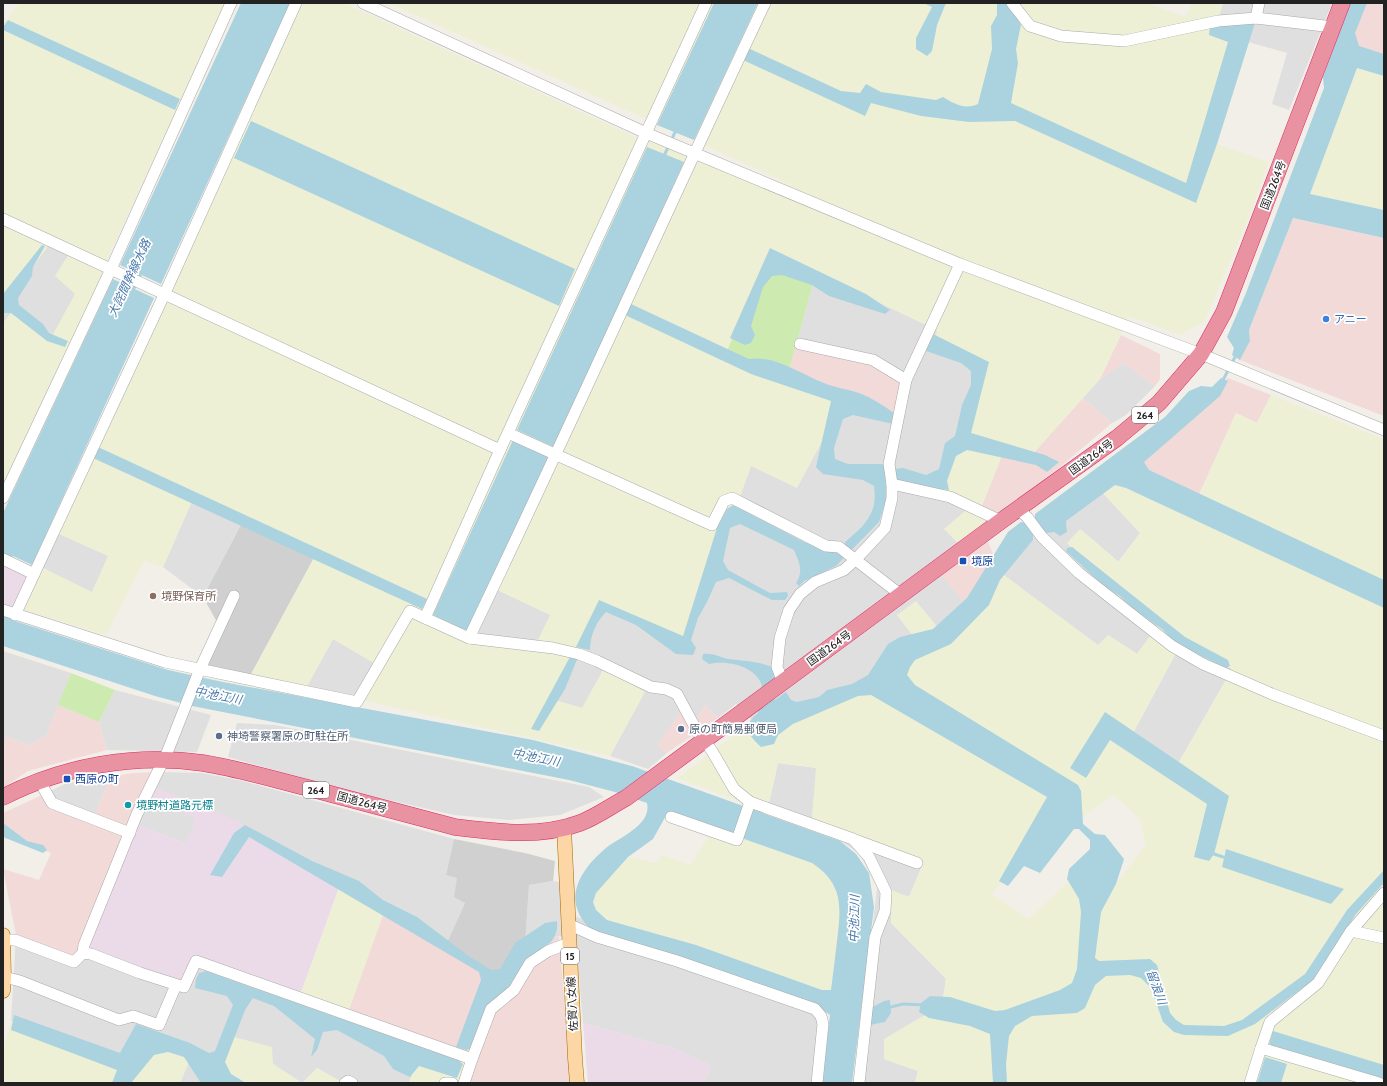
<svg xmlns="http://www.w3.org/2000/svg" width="1387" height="1086" font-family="Cabin,'Noto Sans JP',sans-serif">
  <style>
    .residential { fill: #e0dfdf }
    .commercial { fill: #f2dad9 }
    .industrial { fill: #ebdbe8 }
    .religious { fill: #d0d0d0 }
    .farmland { fill: #eef0d5; fill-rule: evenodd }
    .grass { fill: #cdebb0 }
    .water { fill: #aad3df; fill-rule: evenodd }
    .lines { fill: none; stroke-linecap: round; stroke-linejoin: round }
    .stream { stroke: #aad3df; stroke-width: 3 }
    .minor-casing { stroke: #a9a9a9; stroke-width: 12 }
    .major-casing { stroke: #a06b00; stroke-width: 15 }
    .highway-casing { stroke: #dc2a67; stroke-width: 17 }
    .minor { stroke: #fff; stroke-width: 11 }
    .major { stroke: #fcd6a4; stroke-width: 14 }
    .highway { stroke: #e892a2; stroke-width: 16 }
    .shop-dot { fill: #3f7fe0; stroke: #fff; stroke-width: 1.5 }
    .transit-dot { fill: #1a4fb4; stroke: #fff; stroke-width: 1.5 }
    .education-dot { fill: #8d6e63; stroke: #fff; stroke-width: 1.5 }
    .service-dot { fill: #5c6f8a; stroke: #fff; stroke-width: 1.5 }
    .culture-dot { fill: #0f9aa8; stroke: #fff; stroke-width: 1.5 }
    .labels { text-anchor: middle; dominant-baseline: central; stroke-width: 3.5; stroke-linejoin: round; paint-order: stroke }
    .shield { fill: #fff; stroke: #646464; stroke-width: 1 }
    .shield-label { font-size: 10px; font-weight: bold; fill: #222 }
    .street-label { font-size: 11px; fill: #222; stroke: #fff }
    .shop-label { font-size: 11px; fill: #366cbe; stroke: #fff; text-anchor: start }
    .transit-label { font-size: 11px; fill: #164399; stroke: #fff; text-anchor: start }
    .education-label { font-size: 11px; fill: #785e54; stroke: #fff; text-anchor: start }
    .service-label { font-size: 11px; fill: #4e5e75; stroke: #fff; text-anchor: start }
    .culture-label { font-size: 11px; fill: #0d838f; stroke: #fff; text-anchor: start }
    .water-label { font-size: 12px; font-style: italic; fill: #4a7aab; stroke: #fff }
  </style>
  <rect width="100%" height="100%" fill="#f2efe9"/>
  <g class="residential">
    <path d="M1223 3H1332L1289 110 1272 104 1287 53 1214 32Z"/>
    <path d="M49 245 69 254 76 293 50 340 13 311 3 323V306Z"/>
    <path d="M816 273 937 330 981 366 971 506 945 529 957 542H988L941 574 966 605 939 629 897 615 917 641 880 680 753 721 736 704 718 718 705 705 693 725 657 746 667 753 648 769 610 756 644 692 582 708 554 700 603 610 687 642 751 466 845 399 896 412 876 358 798 338Z"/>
    <path d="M1124 363 1155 386 1126 415 1112 423 1083 398 1100 379Z"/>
    <path d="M1099 489 1140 533 1118 562 1080 529 1159 624 1137 654 1108 635 1099 646 1001 573 1039 524Z"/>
    <path d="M193 499 242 523 203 597 163 567Z"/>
    <path d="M57 533 109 556 92 593 41 567Z"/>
    <path d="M491 587 551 615 538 641 469 635Z"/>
    <path d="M333 639 376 664 362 700 305 690Z"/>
    <path d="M1182 642 1232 669 1176 768 1130 739Z"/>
    <path d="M3 651 71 673 46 736 29 745 7 737 3 749Z"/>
    <path d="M115 690 211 715 197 752 107 750 99 722Z"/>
    <path d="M237 723 275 725 589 787 604 797 560 815 509 820 454 815 354 792 228 757Z"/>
    <path d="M778 763 817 768 812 818 924 861 909 897 892 891 891 923 946 979 942 1005 884 1040V1059L918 1071 915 1083H854L877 888 860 854 832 835 767 812Z"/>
    <path d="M161 772 201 773 239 780 454 839 446 875 458 878 465 903 446 945 155 787Z"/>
    <path d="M110 777 92 823 53 808 40 796 67 783Z"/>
    <path d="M150 797 197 819 186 844 138 825Z"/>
    <path d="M553 881 571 884 574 916 827 1005 820 1083H703L711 1066 676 1049 583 1023 576 939 559 936 525 945 529 885Z"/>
    <path d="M16 935 87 949 190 964 423 1045 409 1083H343L317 1068 302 1083 273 1064 232 1083H180L193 1052 122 1062 11 1021Z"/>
  </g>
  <g class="commercial">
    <path d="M1364 3H1384V61L1344 49Z"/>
    <path d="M1293 218 1384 238V416L1240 360 1250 341 1249 330Z"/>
    <path d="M1121 335 1160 354V379L1155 386 1124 363 1100 379Z"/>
    <path d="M798 338 876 358 906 377 896 412 845 399 787 378Z"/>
    <path d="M1228 378 1271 395 1257 423 1236 413 1192 510 1120 475Z"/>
    <path d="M1083 398 1112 423 1054 472 990 519 979 513 1003 453 1030 457Z"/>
    <path d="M988 542 1001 573 966 605 941 575Z"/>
    <path d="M58 705 99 722 107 750 28 771 3 788V749L7 737 29 745 46 736Z"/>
    <path d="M705 705 718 718 667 753 657 746 682 709 693 725Z"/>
    <path d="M161 772 76 960 16 935 3 869 39 880 51 853 3 831V813L40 796 53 808 92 823 110 777 133 773Z"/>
    <path d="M384 912 446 945H525L559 936 571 1083H460L467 1061 346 1018Z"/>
  </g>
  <g class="industrial">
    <path d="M3 563 28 575 12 610 3 606Z"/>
    <path d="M155 787 241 822 246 833 340 885 298 1001 191 964 182 981 87 949 138 825 186 844 196 819 150 797Z"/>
    <path d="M583 1023 676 1049 711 1066 703 1083H588Z"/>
  </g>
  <g class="religious">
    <path d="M242 523 315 556 249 678 198 666 217 622 203 597Z"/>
    <path d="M454 839 525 853 555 861 553 881 529 885 525 945 501 981 446 945 465 903 454 897 457 878 446 875Z"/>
  </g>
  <g class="farmland">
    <path d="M20 3H226L106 262 3 213V24Z"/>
    <path d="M301 3H344L640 139 792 185 389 3H1147L1186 17 1192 3H1223L1214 32 1249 42 1217 144 1269 162 1249 217 1204 322 1180 335 1129 316 1100 379 1030 457 1003 453 979 513 990 519 957 542 944 529 971 506 940 487 981 366 935 344 937 330 816 273 726 356 845 399 797 488 751 466 687 642 603 610 554 700 582 708 604 668 645 692 610 756 362 700 376 664 333 639 305 690 249 678 315 556 193 499 163 567 144 561 106 635 23 610 41 567 92 592 108 556 57 533ZM491 587 550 615 538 640 469 635Z"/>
    <path d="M1344 49 1384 61V238L1293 218Z"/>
    <path d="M3 224 49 245 3 306Z"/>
    <path d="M69 254 104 270 5 484 3 483V323L14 310 50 340 75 294 55 276Z"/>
    <path d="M1271 395 1384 439V1083H915L918 1071 884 1059V1039L942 1005 946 978 891 923V890L909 897 924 861 812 818 816 768 778 763 767 812 677 778 753 721 880 680 917 641 897 615 916 601 939 629 1001 573 1098 645 1108 635 1137 654 1159 624 1104 581 1067 543 1080 529 1119 562 1140 533 1099 489 1120 475 1192 510 1236 413 1257 423ZM1182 642 1232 669 1176 767 1130 738ZM1114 795 1139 818 1146 845 1096 909 1078 873 1028 919 992 894 1024 853 1083 817Z"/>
    <path d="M714 828 812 863 823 870 833 883 839 897 841 911 831 990H822L696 945 607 920 596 910 593 902 596 893 628 857 656 863 663 855 690 865Z"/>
    <path d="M340 885 384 912 346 1018 298 1001Z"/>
    <path d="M11 1021 122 1062 143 1036 193 1052 180 1083H3V1053Z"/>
    <path d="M230 1036 272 1047 273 1064 302 1083H232L215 1071Z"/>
    <path d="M423 1045 467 1061 460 1083H409Z"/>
    <path d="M317 1068 343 1083H304Z"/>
  </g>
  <g class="grass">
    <path d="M769 251 816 273 787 378 725 356Z"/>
    <path d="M71 673 115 690 99 722 58 705Z"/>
  </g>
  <g class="water">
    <path d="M241 3H290L161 284 120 265Z"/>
    <path d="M714 3H758L694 140 657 125Z"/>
    <path d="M923 3H946L937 25 932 51 927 56 916 49V38L932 7Z"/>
    <path d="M997 3H1007L1012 7 1021 25 1016 49 1018 63 1011 103 1186 183 1228 42 1209 35 1210 26 1255 23 1217 144 1196 203 1015 121 969 122 921 116 871 103 865 116 743 60 748 48 841 91 860 93 866 84 881 92 936 100 943 97C954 104 966 110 978 104L992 49 991 26 997 15Z"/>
    <path d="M1350 3H1367L1355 33 1359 46 1384 54V76L1357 68 1310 194 1384 210V238L1293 218 1249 330 1250 341 1240 360 1232 355 1234 348 1227 337 1246 293 1324 88 1323 77Z"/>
    <path d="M8 20 180 99 175 110 3 30V27Z"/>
    <path d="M251 121 575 269 559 306 234 158Z"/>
    <path d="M647 147 684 162 554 447 517 430Z"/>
    <path d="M42 245 45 246 33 267 32 276 18 298 19 305 43 324 49 333 68 341 65 347 47 341 11 313H3V294Z"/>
    <path d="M770 248 866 294 890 310 885 314 829 296 812 285 782 275 772 276 763 287 751 326 755 335 751 343 745 345 730 338Z"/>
    <path d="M113 279 154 298 32 565 13 556 10 560 3 557V513Z"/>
    <path d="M631 304 749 359C776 355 800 374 824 383 835 388 848 389 859 393 872 398 883 405 894 413L893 424 853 415 843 419 834 448 835 459 848 464H884L887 497 879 522 836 566 804 581 799 586 796 583C804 571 799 562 794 550L740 524 730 528 723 561 728 570 770 593 787 592 788 596 785 600H772L729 578 716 582 707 602 698 618 691 640 696 648 693 655 676 654 636 625 606 612C596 622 590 636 590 650L576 647 599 600 683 636 717 528 727 509 733 505 804 542 839 553 845 548V542C865 525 878 514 874 486L863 480 823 474 816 467 831 401 751 374 625 315Z"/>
    <path d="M933 334 989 362 971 433 1045 455 1059 462 1047 472 1036 465 967 450 956 456 947 481 949 490 911 486 896 479 894 469 903 468 926 475 939 469 945 443 955 436 962 405 971 385V371L961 363 926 351Z"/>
    <path d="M1221 378 1228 381 1220 396 1144 462 1149 470 1384 580V608L1126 488 1115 485 1066 521 1067 532 1060 536 1054 532 1047 533 1042 529 1033 534V540L1000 580 989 605 951 644 915 660 910 667 907 675 915 685 1078 785 1081 791 1083 824 1095 834 1105 835 1124 859 1116 884 1101 912 1095 958 1099 961 1150 959 1157 965 1170 1013 1176 1020 1184 1025 1224 1026 1242 1020 1305 974 1347 910 1384 870V883L1356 914 1313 980 1255 1024 1228 1036 1184 1035 1174 1032 1163 1022 1151 988 1141 978 1130 975 1106 976 1095 985 1085 1008 1077 1013 1032 1016 1015 1026 1009 1036 1006 1064 1007 1083H993L990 1034 970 1026 929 1018 919 1012 921 1003 930 996 950 997 995 1011 1005 1010 1060 990 1072 983 1077 969 1081 912 1079 899 1067 879 1069 869 1090 849V840L1079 829H1074L1040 873 1024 866 1008 886 999 881 1047 797 871 695 858 696 793 724 778 735 774 744 761 747C747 734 742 726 758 713 760 704 764 692 761 683 753 665 726 660 709 664L702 659 703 654C715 653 718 657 728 659 744 661 757 661 773 667L774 679 772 697 775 700 786 692 791 700 797 702 819 697 827 690 852 684 868 675 888 644 900 637 933 629 967 598 1008 532 1021 522 1029 523 1035 520V514L1165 417 1189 391 1201 386 1212 387Z"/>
    <path d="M513 440 549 457 467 631 433 615Z"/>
    <path d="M98 447 427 599 422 609 93 458Z"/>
    <path d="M1072 547 1185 637 1228 660 1230 666 1226 668 1175 643 1162 629 1133 609 1120 596 1106 588 1066 551 1067 548Z"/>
    <path d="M3 615 18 622 168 670 223 682 533 740 632 766 840 841 856 854 869 873 874 907 852 1083H822L830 1015 819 1007 600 935C587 927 580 920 576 905 574 897 576 888 579 881 585 868 595 857 606 848 620 837 652 825 647 803L615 792 569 780 192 706 155 696 3 646ZM668 812 812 863C844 884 841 908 837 941 835 958 833 974 831 990H822L696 945 607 920 596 910 593 902 596 893 628 857 653 839Z"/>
    <path d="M571 655 578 657 565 689 539 731 531 729Z"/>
    <path d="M1105 712 1229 796 1214 854 1209 861 1194 857 1207 804 1110 740 1086 778 1070 768Z"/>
    <path d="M3 823 27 841 43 845 47 850 43 853 3 837Z"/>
    <path d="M245 825 312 861 359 881 383 900 417 917 470 957 491 970 500 969 515 943 545 923 557 921C559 945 541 947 526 962L472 1047 467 1050 456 1047 481 980 479 972 249 837 222 877 210 875 234 833Z"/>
    <path d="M1226 849 1344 889 1331 904 1222 867Z"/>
    <path d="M206 971 458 1060 463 1064 457 1078 419 1066 410 1077 393 1069 384 1056 337 1030 323 1032 317 1050 311 1057 315 1039 274 1006 253 998 245 1010 225 1062 231 1074 246 1083H201L184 1057 168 1052 154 1055 131 1083H112L117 1070 11 1030 14 1015 120 1053 136 1024 190 1043 209 1053 215 1051 233 1005 227 996 195 988 196 979 199 973Z"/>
    <path d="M890 1000 891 1013 885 1022 870 1025 871 1008 884 1001Z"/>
    <path d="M1273 1031 1384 1065V1080L1269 1045Z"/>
    <path d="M1265 1057 1287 1064 1281 1083H1257Z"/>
  </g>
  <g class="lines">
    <g class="stream">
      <path d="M663 158 677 128"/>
      <path d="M132 292 142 272"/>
      <path d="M1222 382 1236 355"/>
      <path d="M1214 854 1223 857"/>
      <path d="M887 1008 903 1004 925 1005"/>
    </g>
    <defs>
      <g id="minor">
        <path d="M363 3 646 133 960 264 1201 354 1384 430"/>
        <path d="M1012 3 1030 26 1061 36 1124 41 1218 21 1256 18 1333 27"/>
        <path d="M1256 18 1259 3"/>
        <path d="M3 219 500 450"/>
        <path d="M800 344 873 360 906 380"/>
        <path d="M508 433 712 525 724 501 732 498 826 546 839 547 901 595"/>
        <path d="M892 484 950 497 1001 521"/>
        <path d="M3 498 111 269 231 3"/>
        <path d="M1018 509 1027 517 1042 537 1079 573 1172 646 1203 664 1272 694 1384 736"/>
        <path d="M3 559 34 574"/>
        <path d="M3 610 165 662 357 702 410 611 425 618 500 450 706 3"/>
        <path d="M15 615 165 293 296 3"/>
        <path d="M425 618 469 638 553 648 579 654 597 661 651 687 666 689 677 694 697 731 712 751 734 789 750 802 853 839 869 857 886 892 885 911 875 937 859 1083"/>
        <path d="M469 638C570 428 665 214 765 3"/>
        <path d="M783 682 777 667 780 638 789 610 800 594 815 582 844 570 856 559 885 528 892 498V484L889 464 906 380 960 264"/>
        <path d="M40 782 52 803 130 833"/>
        <path d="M671 817 737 840 750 802"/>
        <path d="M855 840 917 863"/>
        <path d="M568 924 597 937 677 961 815 1009 821 1016 823 1024 817 1083"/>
        <path d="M1351 931 1384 938"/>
        <path d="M4 940H15L74 962 83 953 84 945 137 814 167 753 200 669 234 596"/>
        <path d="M83 953 91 954 140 973 184 987 196 961 472 1059 464 1083"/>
        <path d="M4 977 20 981 119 1020 133 1016 159 1025 176 985"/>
        <path d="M1261 1048 1270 1022 1318 983 1351 931 1384 893"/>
        <path d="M472 1059 491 1009 514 990 530 963 548 951 569 943"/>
        <path d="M345 1083 348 1081 352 1083"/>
        <path d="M445 1083H452"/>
        <path d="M1250 1083 1261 1048 1379 1083"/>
      </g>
      <g id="major">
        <path d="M564 828 575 1058 577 1083"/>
        <path d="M3 935 4 977 3 991"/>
      </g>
      <path id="highway" d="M3 797C64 766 135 753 203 763 240 769 276 780 312 789 360 802 407 814 455 827 496 832 540 838 580 823 596 817 611 806 626 798L1001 521 1117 438 1159 403 1201 354 1224 312 1342 3"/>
    </defs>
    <use href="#minor" class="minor-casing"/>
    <use href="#major" class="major-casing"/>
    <use href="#highway" class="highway-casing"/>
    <use href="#minor" class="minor"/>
    <use href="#major" class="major"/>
    <use href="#highway" class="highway"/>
  </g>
  <circle class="shop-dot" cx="1326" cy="319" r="4"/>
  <g class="transit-dot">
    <rect x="959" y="557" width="8" height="8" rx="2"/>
    <rect x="63" y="775" width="8" height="8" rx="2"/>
  </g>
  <circle class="education-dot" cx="153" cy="596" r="4"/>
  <g class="service-dot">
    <circle cx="681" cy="729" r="4"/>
    <circle cx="219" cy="736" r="4"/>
  </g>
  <circle class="culture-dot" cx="128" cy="805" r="4"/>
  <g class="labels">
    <g class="shield">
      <rect x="1132" y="407" width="26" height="16" rx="3"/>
      <rect x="303" y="782" width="26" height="16" rx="3"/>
      <rect x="561" y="948" width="18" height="16" rx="3"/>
    </g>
    <g class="shield-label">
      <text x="1145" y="415">264</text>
      <text x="316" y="790">264</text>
      <text x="570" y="956">15</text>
    </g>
    <g class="street-label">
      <text transform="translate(1273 185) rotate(-69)">国道264号</text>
      <text transform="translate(1091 457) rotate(-36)">国道264号</text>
      <text transform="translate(829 648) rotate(-36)">国道264号</text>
      <text transform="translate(362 802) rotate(15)">国道264号</text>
      <text transform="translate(572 1004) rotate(-93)">佐賀八女線</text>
    </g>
    <g class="shop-label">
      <text x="1334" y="319">アニー</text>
    </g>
    <g class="transit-label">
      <text x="971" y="561">境原</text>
      <text x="75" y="779">西原の町</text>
    </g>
    <g class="education-label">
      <text x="161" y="596">境野保育所</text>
    </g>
    <g class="service-label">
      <text x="689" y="729">原の町簡易郵便局</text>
      <text x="227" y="736">神埼警察署原の町駐在所</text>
    </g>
    <g class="culture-label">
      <text x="136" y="805">境野村道路元標</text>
    </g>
    <g class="water-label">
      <text transform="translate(129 278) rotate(-65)">大詫間幹線水路</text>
      <text transform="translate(218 695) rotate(11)">中池江川</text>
      <text transform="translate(536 757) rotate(11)">中池江川</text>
      <text transform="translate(854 919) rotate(-89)">中池江川</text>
      <text transform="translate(1157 987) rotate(70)">留浪川</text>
    </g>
  </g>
  <rect width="1387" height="1086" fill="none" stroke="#222222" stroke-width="8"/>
</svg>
